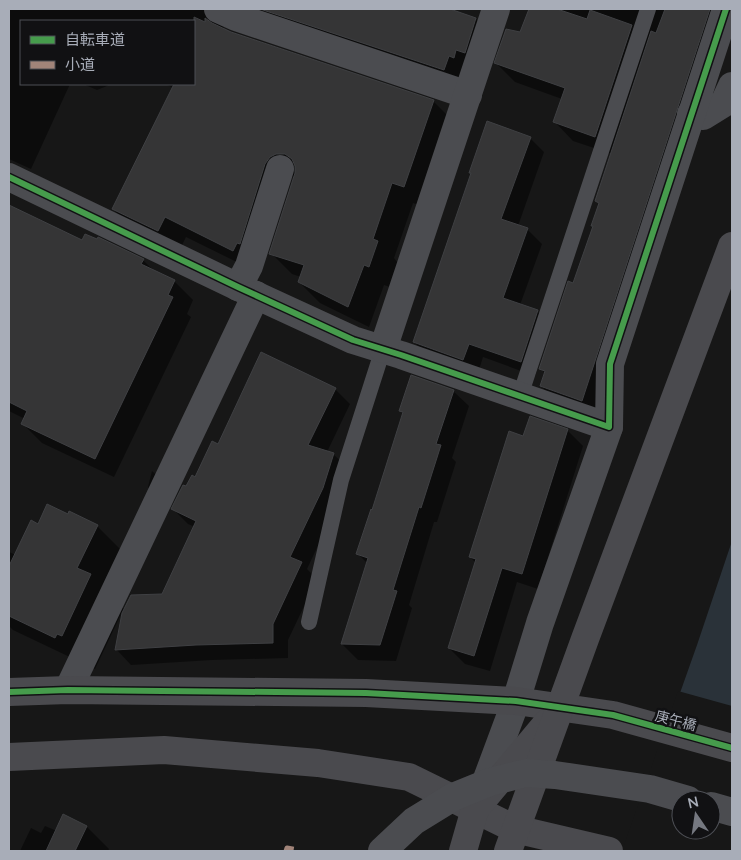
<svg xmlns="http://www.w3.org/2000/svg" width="741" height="860" font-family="Lato,'Noto Sans JP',sans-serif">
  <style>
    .water { fill: #2a3239; fill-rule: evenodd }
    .pier { fill: #171717; fill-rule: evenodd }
    .shadow { fill: #0007 }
    .building { fill: #353536; stroke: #3f4043 }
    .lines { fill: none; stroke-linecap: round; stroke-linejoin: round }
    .lane { stroke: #4b4c50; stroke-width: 16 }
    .street { stroke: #4b4c50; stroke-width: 28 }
    .secondary { stroke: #4a4a4e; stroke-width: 28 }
    .street-bridge { stroke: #4b4c50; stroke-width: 28 }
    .quiet { stroke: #a18479; stroke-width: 5; stroke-dasharray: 10 5; stroke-linecap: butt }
    .cycleway-casing { stroke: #111113; stroke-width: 9 }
    .cycleway { stroke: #469c4c; stroke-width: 6 }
    .labels { text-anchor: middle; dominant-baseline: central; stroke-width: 5; stroke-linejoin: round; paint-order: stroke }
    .street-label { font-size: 14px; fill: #a8adb8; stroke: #111113 }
  </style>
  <rect width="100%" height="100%" fill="#171717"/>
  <path class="water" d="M732 541V851H624L697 645ZM681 800H711V830H681Z"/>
  <path class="pier" d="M678 691 732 706V851H622ZM681 800H711V830H681Z"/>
  <g class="shadow">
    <path d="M9 9H447L476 19 497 40 465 90 224 23 223 30 433 101 454 122 425 207 413 203 394 258 398 263 390 287 384 285 369 327 320 303 299 282 301 277 292 274 271 253 296 175 291 178 255 271 186 237 179 251 134 230 113 209 174 88 165 84H194V21H21V84H70L31 169 9 159Z"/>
    <path d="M530 9H732L601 419 560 405 541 386 545 373 541 369 574 284 594 226 600 204 596 201 612 154 573 141 554 121 562 99 515 82 496 63 521 34Z"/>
    <path d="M83 84H109L107 86 97 90Z"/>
    <path d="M530 138 544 152 518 226 527 229 542 244 520 305 537 311 551 326 535 376 483 357 478 373 428 356 414 342Z"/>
    <path d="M9 207 83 242 143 260 155 272 174 281 193 300 187 314 191 317 114 477 42 443 23 424 25 419 9 411Z"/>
    <path d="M335 389 350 404 327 452 333 454 349 469 338 503 307 569 317 579 288 640V658L212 660 131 665 116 649 123 610 95 669 13 630 9 626V552L16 555 38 525 97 526 130 559 112 597 125 610 163 595 195 527 188 524 173 509 218 446Z"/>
    <path d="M453 391 469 406 452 458 456 462 437 522H434L409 605 412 608 396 661 358 660 342 644 367 563 358 554 373 511 403 414 401 411Z"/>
    <path d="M567 430 583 446 538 589 517 582 490 671 465 664 449 648 476 563 470 557 524 437Z"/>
    <path d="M152 471 162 480 155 494 148 487Z"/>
    <path d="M64 816 87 827 109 849 108 851H20L31 828 41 833 45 826 57 831Z"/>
  </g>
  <g class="building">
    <path d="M260 9H450L476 18 465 53 456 50 454 58 449 56 444 70Z"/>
    <path d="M529 9H557L587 19 590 10 632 25 595 137 553 122 565 88 494 63 506 29 520 32Z"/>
    <path d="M665 9H710L582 401 540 386 545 371 539 369 568 281 573 283 593 226H591L599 203 595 201 651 31 656 33Z"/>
    <path d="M194 17 205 22V18L212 23 231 32 434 100 404 187 392 183 373 239 378 241 369 267 364 265 348 307 298 282 304 265 269 254 295 173V166L292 159 285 154H276L270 157 265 164 240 244 237 243 233 251 165 217 158 231 112 209 174 84H194Z"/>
    <path d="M487 121 531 137 501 219 528 228 503 298 538 310 521 362 469 344 463 360 413 342 471 173H469Z"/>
    <path d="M9 205 82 240 85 234 97 239 98 237 144 259 141 264 175 280 168 295 173 297 95 459 21 424 27 411 9 402Z"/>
    <path d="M261 352 336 388 308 445 334 453 323 488 290 557 302 562 273 624V643L196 645 115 650 122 613 131 595 162 594 196 521 171 509 183 485 186 486 192 475 195 477 212 441 218 444Z"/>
    <path d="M411 375 454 390 436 444 441 445 421 508 419 507 393 590 397 591 380 645 341 644 368 558 356 554 371 509 372 510 403 412 399 411Z"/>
    <path d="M530 416 568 429 522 574 502 568 474 656 448 648 476 559 469 557 509 431 523 436Z"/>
    <path d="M47 504 68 514 69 511 98 525 77 568 91 574 62 636 57 634 55 638 9 616V566L31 520 38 524Z"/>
    <path d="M63 814 87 826 75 851H46Z"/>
  </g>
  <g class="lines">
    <g class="lane">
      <path d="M520 396 648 9"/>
      <path d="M309 622 341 480 383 349"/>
    </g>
    <g class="street">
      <path d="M218 9 236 17 468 95"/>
      <path d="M691 114 703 116 724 103 732 86"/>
      <path d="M9 177 238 287 353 340 401 355 609 427 610 364 726 9"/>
      <path d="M238 287 249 266 280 169"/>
      <path d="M383 349 496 9"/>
      <path d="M68 690 256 295"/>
      <path d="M478 803 516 701 540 623 609 427"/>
      <path d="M711 806 732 812"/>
    </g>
    <g class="secondary">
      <path d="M9 692 68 690 366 693 516 701 613 715 732 748"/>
      <path d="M9 757 164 750 318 763 409 777 515 829 609 851"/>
      <path d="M463 851 475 809 548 722"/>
      <path d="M508 851 585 639 732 246"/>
    </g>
    <path class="street-bridge" d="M382 851 414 821 453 797 490 782 526 773 555 775 650 789 688 800"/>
    <path class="quiet" d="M286 851 287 848 298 850V851"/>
    <defs>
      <g id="cycleway">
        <path d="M9 177 238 287 353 340 401 355 609 427 610 364 726 9"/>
        <path d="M9 692 68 690 366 693 516 701 613 715 732 748"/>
      </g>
    </defs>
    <use href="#cycleway" class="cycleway-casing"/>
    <use href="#cycleway" class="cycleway"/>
  </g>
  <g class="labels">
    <g class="street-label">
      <text transform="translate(676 720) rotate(15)">庚午橋</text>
    </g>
  </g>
  <rect width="741" height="860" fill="none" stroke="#a8adb8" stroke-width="20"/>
  <rect x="20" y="20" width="175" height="65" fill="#111113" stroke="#4d4f55"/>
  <rect x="30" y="36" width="25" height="8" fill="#469c4c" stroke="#4d4f55"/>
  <text x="65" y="45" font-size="15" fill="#a8adb8">自転車道</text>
  <rect x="30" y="61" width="25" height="8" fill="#a18479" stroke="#4d4f55"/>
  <text x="65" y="70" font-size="15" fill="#a8adb8">小道</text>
  <g transform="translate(696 815) rotate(347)"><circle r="24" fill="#111113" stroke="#4d4f55"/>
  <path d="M0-4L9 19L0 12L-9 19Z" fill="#757880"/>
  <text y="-8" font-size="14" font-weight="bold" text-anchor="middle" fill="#a8adb8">N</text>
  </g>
</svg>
